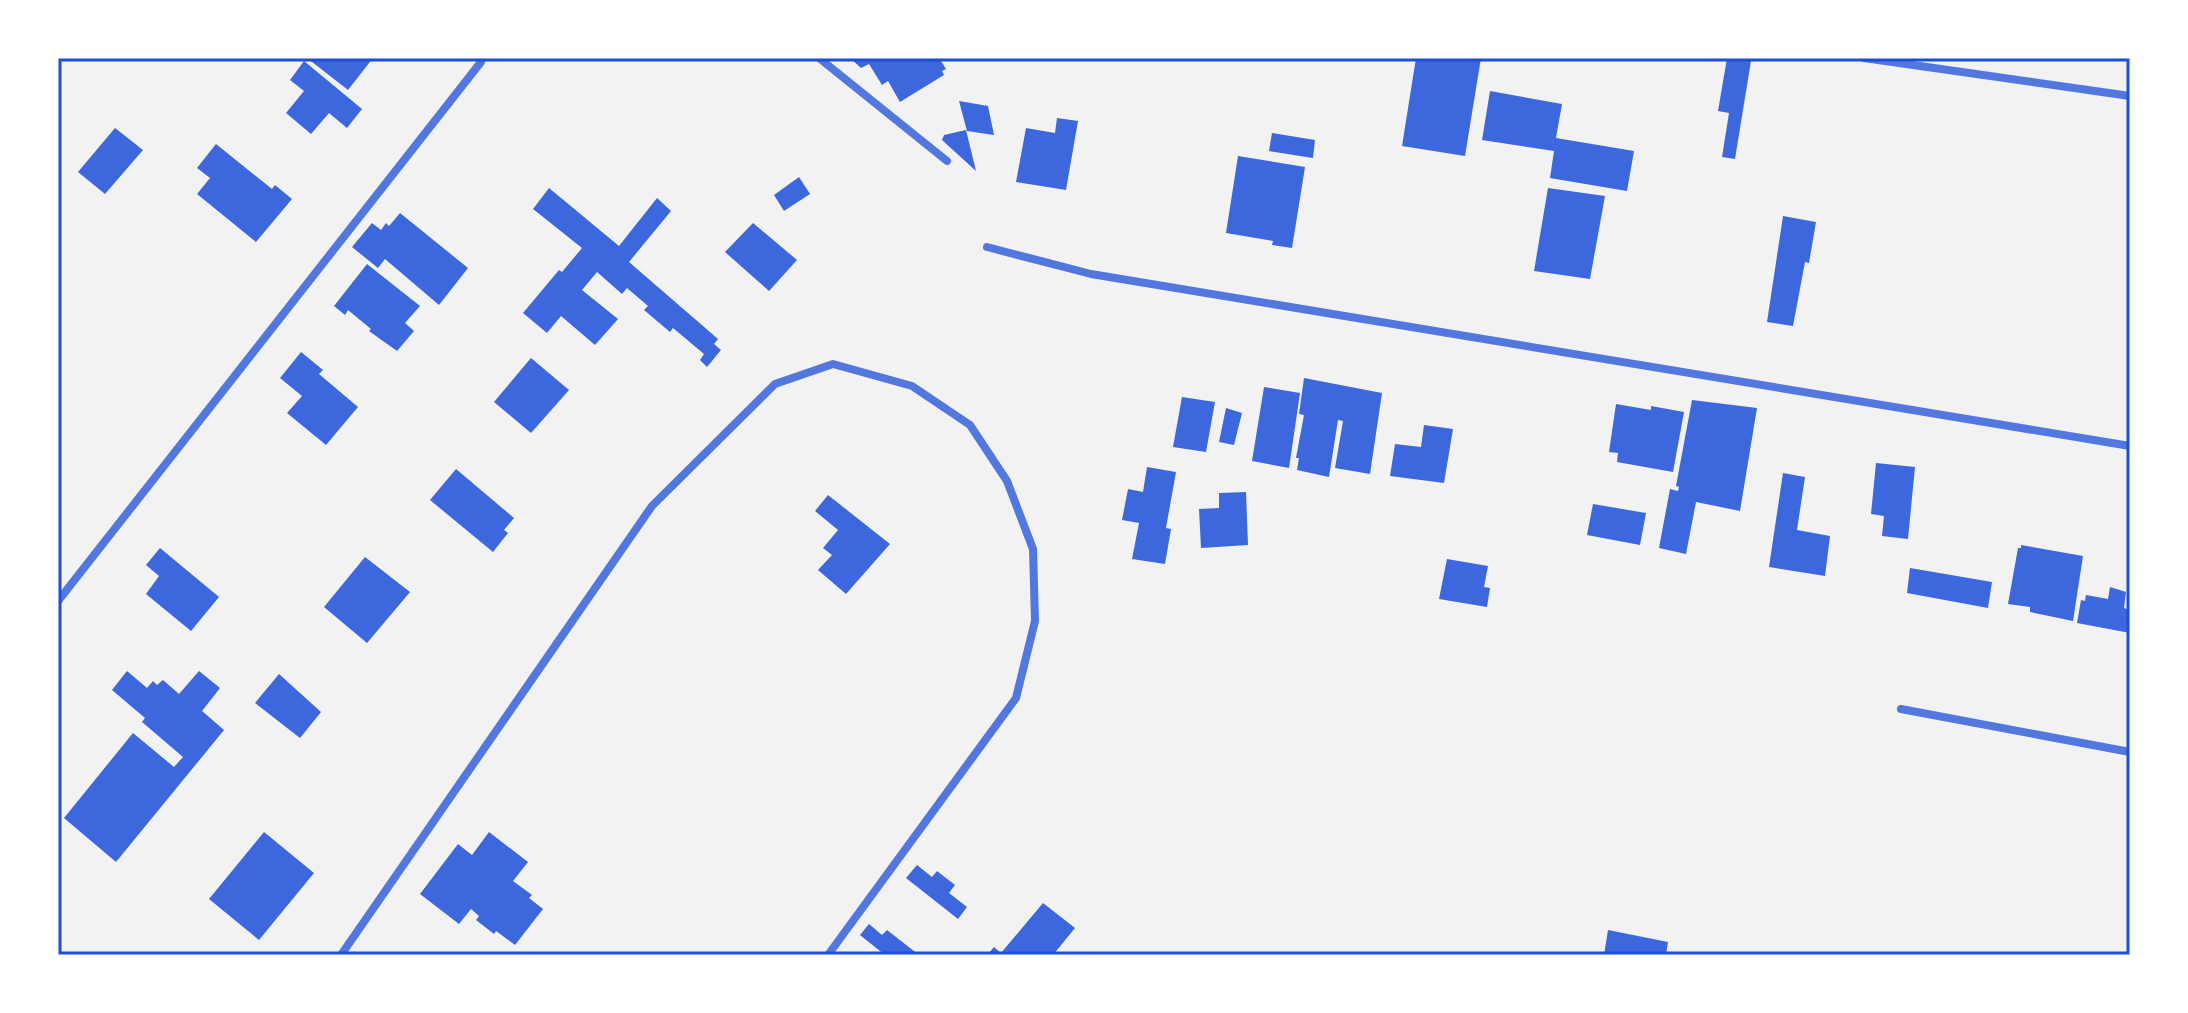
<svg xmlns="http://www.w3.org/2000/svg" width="2188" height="1013" font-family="'Alegreya Sans',sans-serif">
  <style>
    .building { fill: #3d67dc }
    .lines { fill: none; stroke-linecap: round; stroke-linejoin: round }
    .minor { stroke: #5277de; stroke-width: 8 }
    .neatline { fill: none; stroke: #1d4ed8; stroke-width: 3 }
  </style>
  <rect width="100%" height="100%" fill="#f2f2f2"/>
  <g class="building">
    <path d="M307 58H373L348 90Z"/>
    <path d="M850 58H944L941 61 946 69 942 71 944 75 900 102 888 81 882 85 869 64 861 68Z"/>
    <path d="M1416 58H1481L1465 156 1402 146Z"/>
    <path d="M1727 58 1751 61 1735 159 1722 157 1729 113 1718 111Z"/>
    <path d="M304 61 362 109 347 128 329 113 311 134 286 113 304 91 290 80Z"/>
    <path d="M1490 91 1562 104 1556 138 1634 151 1627 191 1550 178 1554 151 1482 140Z"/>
    <path d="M959 101 988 106 994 135 967 131Z"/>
    <path d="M1057 118 1078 121 1066 190 1016 182 1026 128 1055 133Z"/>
    <path d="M115 128 143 150 105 194 78 172Z"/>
    <path d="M966 130 976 171 942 140 944 135Z"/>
    <path d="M1272 133 1315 140 1313 158 1269 151Z"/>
    <path d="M216 144 272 189 275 185 292 199 256 242 197 194 210 178 197 168Z"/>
    <path d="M1238 156 1305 167 1292 248 1272 245 1273 241 1226 233Z"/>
    <path d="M799 177 810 194 784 211 774 195Z"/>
    <path d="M549 188 619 246 657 198 671 211 629 262 718 339 714 344 721 350 707 367 700 360 704 354 673 328 670 332 644 310 648 306 627 288 622 294 597 272 582 290 618 319 595 345 561 316 547 333 523 313 559 270 562 272 582 248 533 209Z"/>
    <path d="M1548 188 1605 196 1590 279 1534 271Z"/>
    <path d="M400 213 468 268 439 305 385 259 378 268 352 247 372 223 381 230 386 223 389 226Z"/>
    <path d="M1783 216 1816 222 1809 263 1805 262 1793 326 1767 322Z"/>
    <path d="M753 223 797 260 769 291 725 252Z"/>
    <path d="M367 264 420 306 405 323 414 331 397 351 369 331 371 329 348 310 345 315 334 306Z"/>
    <path d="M301 352 323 370 319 374 358 407 326 445 287 413 302 396 280 378Z"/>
    <path d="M531 358 569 390 531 433 494 402Z"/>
    <path d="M1304 378 1382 393 1370 474 1335 468 1343 421 1338 420 1329 477 1297 470 1299 458H1296L1304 415 1299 414Z"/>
    <path d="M1264 387 1300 393 1289 468 1252 461Z"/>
    <path d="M1182 397 1215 402 1206 452 1173 447Z"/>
    <path d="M1692 400 1757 408 1740 511 1696 502 1686 554 1659 548 1670 489 1678 491 1679 487 1676 486Z"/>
    <path d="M1616 404 1651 410V406L1684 412 1673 472 1617 462 1618 453 1609 452Z"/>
    <path d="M1226 408 1242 413 1234 445 1219 442Z"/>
    <path d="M1424 425 1453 429 1444 483 1390 476 1395 444 1421 447Z"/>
    <path d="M1876 463 1915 467 1908 539 1882 536 1884 516 1871 514Z"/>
    <path d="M1147 467 1176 472 1166 528 1171 529 1165 564 1132 559 1139 523 1122 520 1128 489 1143 492Z"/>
    <path d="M456 469 514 518 504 530 508 533 493 552 430 500Z"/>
    <path d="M1783 473 1805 477 1797 530 1830 536 1825 576 1769 567Z"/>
    <path d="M1246 492 1248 545 1201 548 1199 509 1219 508V493Z"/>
    <path d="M828 495 890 544 846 594 818 570 832 555 823 548 838 530 815 511Z"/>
    <path d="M1593 504 1646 513 1640 545 1587 535Z"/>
    <path d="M2021 545 2083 556 2073 621 2030 612V607L2008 604 2018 548H2021Z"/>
    <path d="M160 548 219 597 191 631 146 594 159 576 146 565Z"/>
    <path d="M365 557 410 592 367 643 324 607Z"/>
    <path d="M1447 559 1488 566 1484 587 1490 588 1487 607 1439 599Z"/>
    <path d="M1910 568 1992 582 1988 608 1907 593Z"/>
    <path d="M2110 587 2126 592 2124 608 2130 610V633L2077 623 2081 600 2085 601 2086 595 2108 599Z"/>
    <path d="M127 671 147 688 153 681 157 685 163 680 179 694 199 671 220 688 202 711 224 730 116 862 64 818 133 733 174 767 183 757 142 722 145 718 112 690Z"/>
    <path d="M279 674 321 712 300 738 255 703Z"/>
    <path d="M264 832 314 873 259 940 209 899Z"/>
    <path d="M489 832 528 862 513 881 532 895 529 898 543 909 515 945 496 931 494 934 476 920 479 916 471 909 459 924 420 894 458 844 472 855Z"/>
    <path d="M917 865 932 877 937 871 955 885 949 893 967 907 958 919 906 878Z"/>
    <path d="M1043 903 1075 928 1053 955H987L994 947 1001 953Z"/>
    <path d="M869 924 882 935 887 930 919 955H885L860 935Z"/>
    <path d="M1608 930 1668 942 1666 955H1604Z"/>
  </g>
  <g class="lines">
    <g class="minor">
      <path d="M819 58 947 161"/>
      <path d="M1864 58 2130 96"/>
      <path d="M987 247 1091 274 2130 446"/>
      <path d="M58 601 481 62"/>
      <path d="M1901 709 2130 752"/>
      <path d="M341 955 652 506 775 384 833 364 912 386 970 425 1007 481 1033 549 1035 621 1016 698 828 955"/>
    </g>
  </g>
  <rect width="2188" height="1013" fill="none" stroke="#ffffff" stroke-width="120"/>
  <rect x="60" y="60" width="2068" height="893" class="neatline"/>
</svg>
